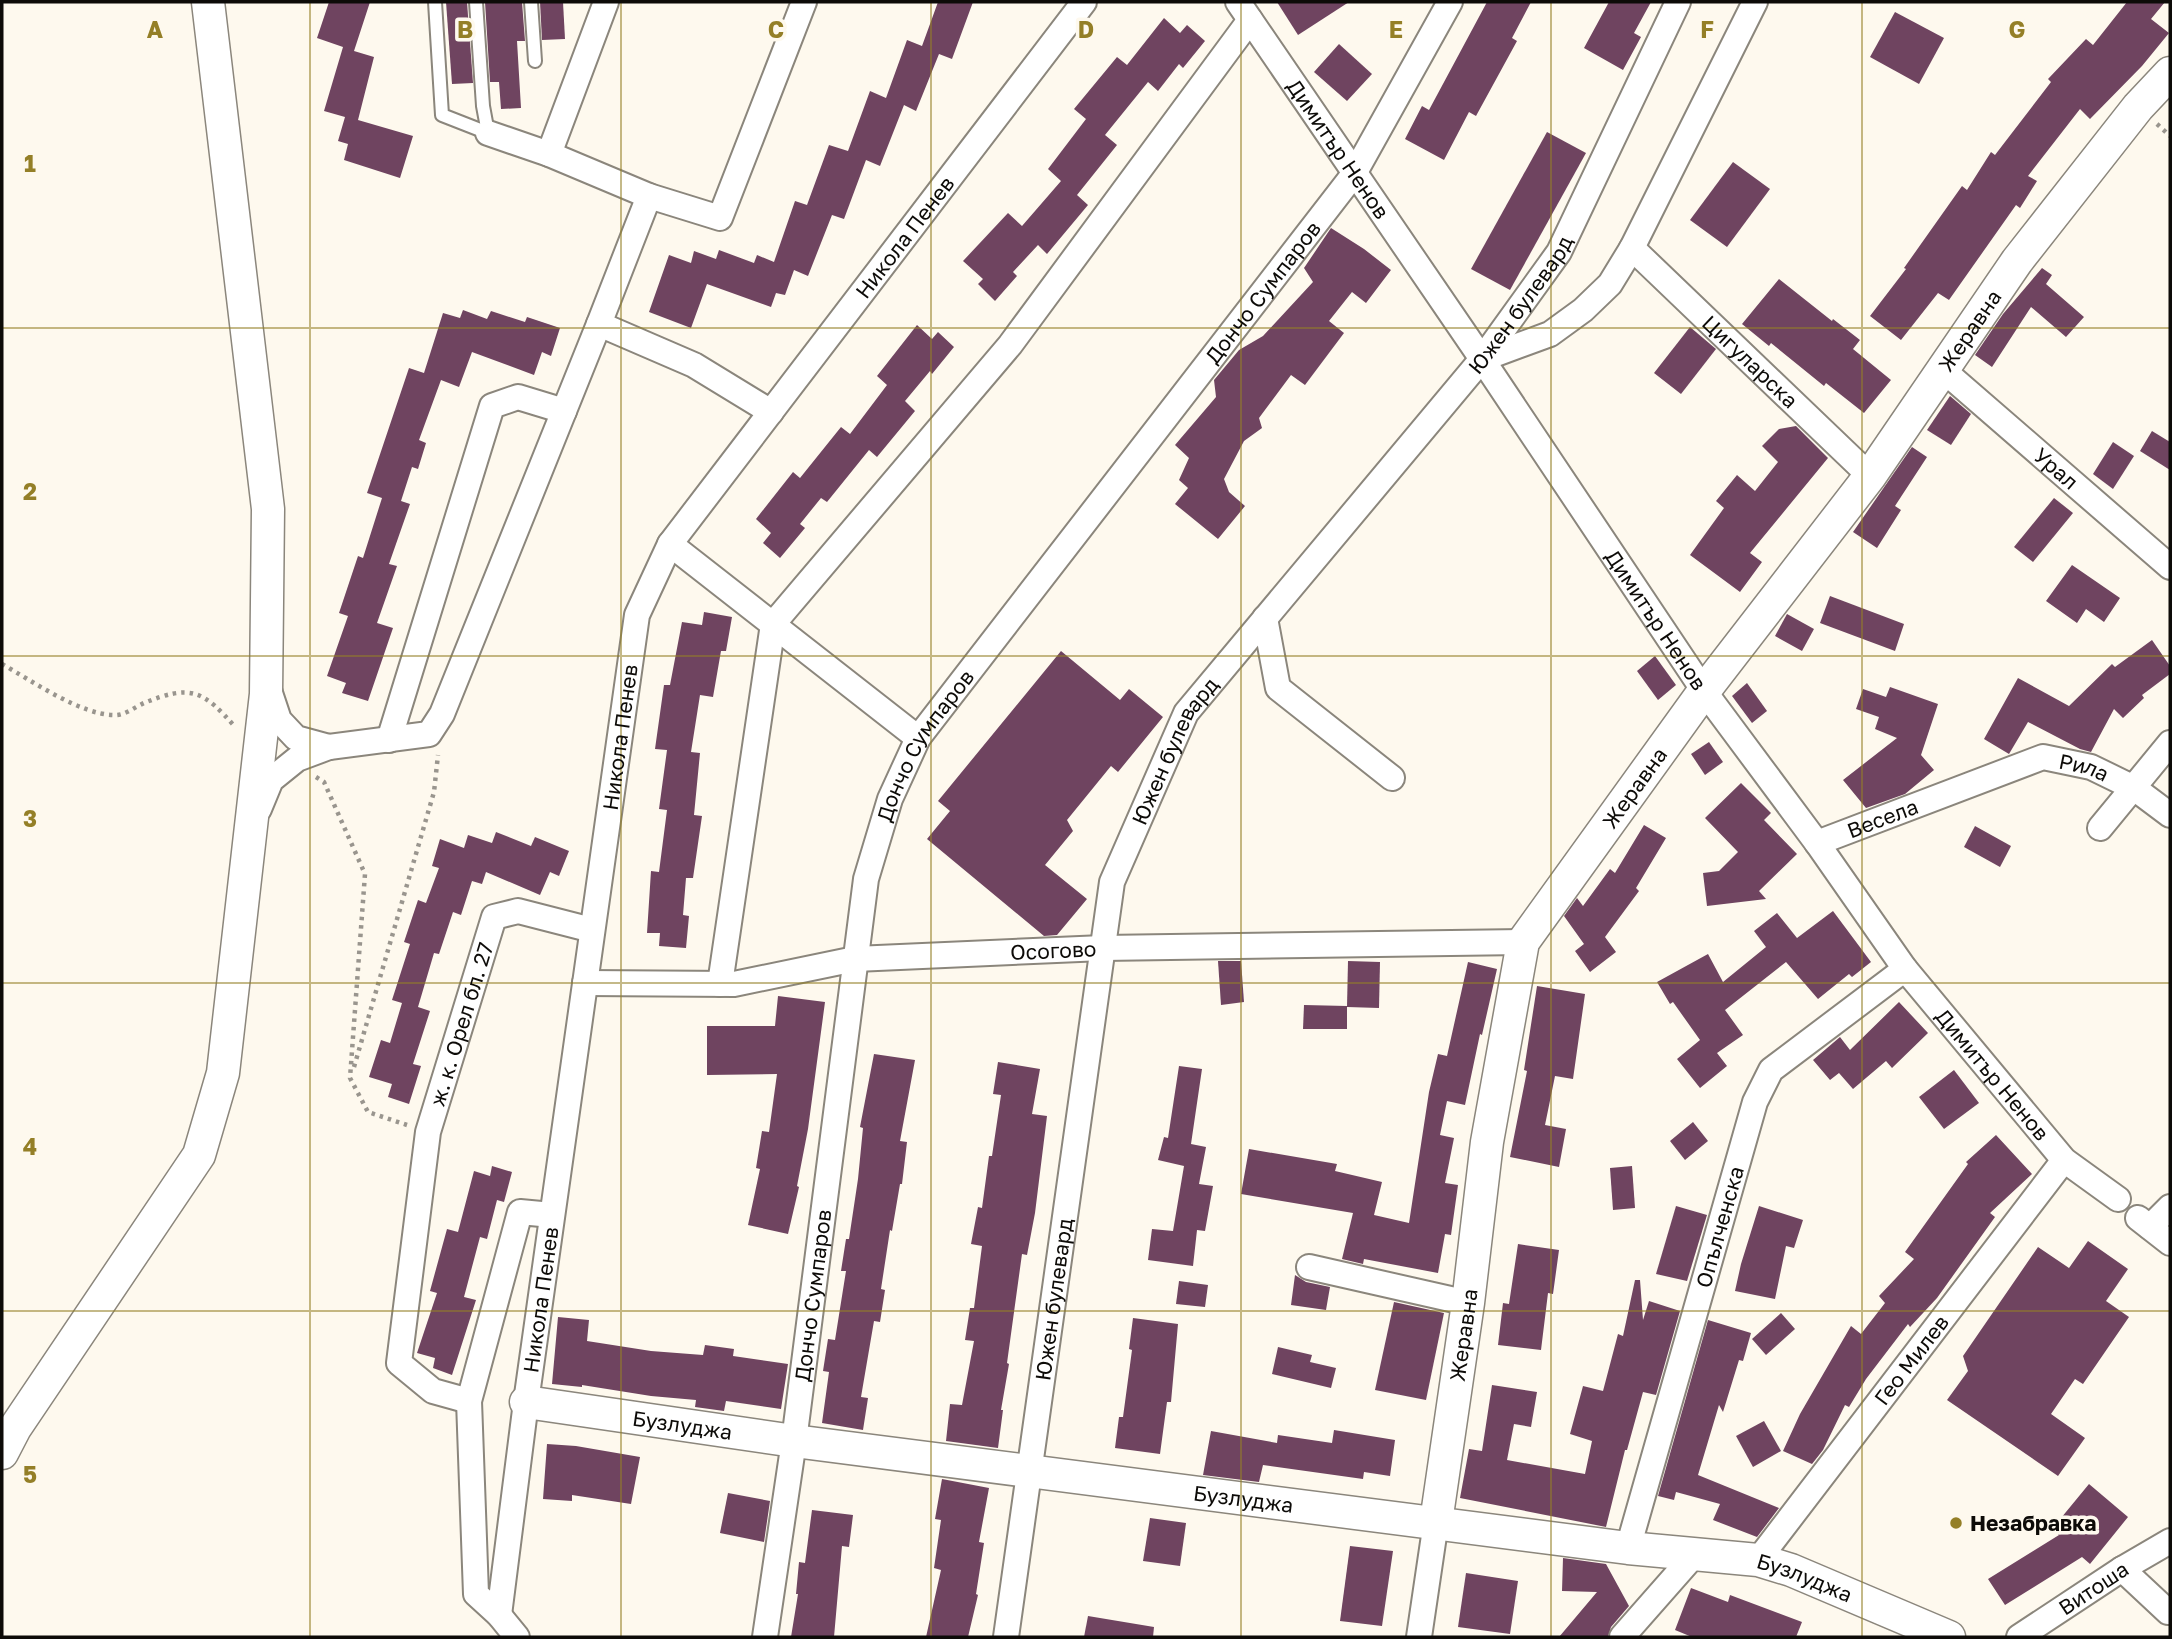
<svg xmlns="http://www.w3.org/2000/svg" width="2172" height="1639" font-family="'Golos Text',sans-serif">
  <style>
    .building { fill: #6f4460 }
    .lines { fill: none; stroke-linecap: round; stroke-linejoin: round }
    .service-casing { stroke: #8b867c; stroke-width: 16 }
    .minor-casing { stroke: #8b867c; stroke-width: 28 }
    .tertiary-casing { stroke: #8b867c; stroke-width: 35 }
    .path { stroke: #99958e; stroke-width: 4.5; stroke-dasharray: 3.5 5; stroke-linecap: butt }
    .service { stroke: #fff; stroke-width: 12 }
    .minor { stroke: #fff; stroke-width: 24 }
    .tertiary { stroke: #fff; stroke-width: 32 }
    .grid { fill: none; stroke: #947f27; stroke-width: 2; stroke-opacity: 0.55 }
    .poi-dot { fill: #947f27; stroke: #fef9ee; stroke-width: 2.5 }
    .labels { text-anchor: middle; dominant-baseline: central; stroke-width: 7; stroke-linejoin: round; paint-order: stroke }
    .street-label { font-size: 21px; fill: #0d0b08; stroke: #fef9ee }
    .poi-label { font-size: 21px; font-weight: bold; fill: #0d0b08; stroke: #fef9ee; text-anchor: start }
    .grid-label { font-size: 23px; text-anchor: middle; font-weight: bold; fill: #947f27; stroke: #fef9ee; stroke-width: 7; stroke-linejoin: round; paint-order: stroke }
  </style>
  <rect width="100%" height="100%" fill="#fef9ee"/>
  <g class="building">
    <path d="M329 2H370L354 51 374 57 358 120 413 136 400 178 344 160 348 144 338 141 345 117 324 111 343 47 317 38Z"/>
    <path d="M446 2H467L473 83 452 84Z"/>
    <path d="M485 2H522L525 41H517L521 108 501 109 499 82H490Z"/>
    <path d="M540 2H563L565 39 542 40Z"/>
    <path d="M938 2H973L952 59 939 54 916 111 904 105 880 166 866 160 844 219 832 215 808 276 794 270 785 295 776 293 771 307 707 284 691 328 649 312 669 255 691 263 694 251 716 259 719 250 754 263 757 255 774 262 795 201 807 205 829 145 848 151 870 91 886 98 907 40 922 46Z"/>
    <path d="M1277 2H1349L1298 35Z"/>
    <path d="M1487 2H1531L1512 38 1517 41 1476 116 1469 112 1444 160 1405 139 1422 106 1429 110Z"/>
    <path d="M1609 2H1651L1634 33 1641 37 1623 70 1584 48Z"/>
    <path d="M2127 2H2165L2151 19 2169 33 2142 66 2090 119 2080 109 2028 176 2037 181 2020 208 2016 205 1949 300 1938 293 1901 340 1870 316 1906 269 1904 268 1962 186 1967 190 1991 152 1995 155 2051 82 2048 79 2086 39 2093 45Z"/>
    <path d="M1895 12 1944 38 1919 84 1870 57Z"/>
    <path d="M1164 18 1180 33 1187 25 1205 41 1183 68 1179 64 1158 91 1148 82 1105 135 1117 145 1077 195 1088 205 1047 254 1038 245 1013 272 1017 276 995 301 978 284 983 279 963 261 1008 213 1022 226 1061 181 1048 169 1086 119 1074 109 1117 57 1127 65Z"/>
    <path d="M1339 44 1372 74 1347 101 1314 72Z"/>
    <path d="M1547 132 1586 153 1510 290 1471 269Z"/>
    <path d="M1733 162 1770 189 1727 247 1690 220Z"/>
    <path d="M1331 228 1364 249 1391 270 1366 303 1352 292 1329 321 1344 333 1305 385 1291 375 1259 418 1262 428 1244 441 1224 479 1229 492 1245 506 1218 539 1175 504 1188 488 1179 480 1189 458 1175 445 1216 397 1214 380 1239 350 1263 336 1313 282 1304 268Z"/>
    <path d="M2042 268 2052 275 2046 284 2084 317 2066 337 2031 307 1992 367 1975 355 2003 314Z"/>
    <path d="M1779 279 1832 321 1833 319 1860 340 1853 349 1891 380 1864 413 1826 383 1824 386 1771 343 1769 346 1742 324Z"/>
    <path d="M463 310 487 319 491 311 525 322 527 317 560 328 551 356 542 352 534 375 472 352 459 387 441 380 419 440 426 443 418 469 412 467 401 501 410 504 389 564 397 566 377 623 393 628 368 701 342 693 346 683 327 676 348 616 339 613 358 556 363 558 382 498 367 493 409 368 424 373 443 313 460 318Z"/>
    <path d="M917 325 932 339 938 332 954 347 932 374 930 371 905 401 915 411 877 457 869 450 827 502 821 498 800 524 805 528 780 558 763 543 771 533 756 519 793 472 800 478 841 427 850 434 887 385 877 376Z"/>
    <path d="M1690 327 1716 349 1681 394 1654 373Z"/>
    <path d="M1950 396 1971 414 1951 445 1927 430Z"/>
    <path d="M1796 426 1828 458 1750 553 1762 562 1740 592 1690 555 1724 508 1716 501 1737 475 1755 491 1778 462 1762 446 1779 429Z"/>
    <path d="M2152 431 2170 442V470L2140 451Z"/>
    <path d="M2113 442 2134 456 2113 489 2093 474Z"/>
    <path d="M1912 447 1927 457 1895 506 1901 510 1877 548 1853 532Z"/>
    <path d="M2054 498 2073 513 2033 562 2014 547Z"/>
    <path d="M2072 565 2120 598 2104 622 2086 609 2077 623 2046 601Z"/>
    <path d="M1830 596 1904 624 1895 651 1820 623Z"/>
    <path d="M704 612 732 617 726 651H721L713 697 700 695 691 752 700 753 694 815 702 816 693 878H686L683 915 689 916 686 948 659 946 660 933H647L651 871 659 872 667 810 659 809 667 750 655 749 664 685H670L682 622 702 625Z"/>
    <path d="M1787 614 1814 629 1802 651 1775 636Z"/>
    <path d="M2152 640 2170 666V674L2142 695 2144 698 2123 718 2114 709 2091 752 2080 749 2028 722 2009 754 1984 739 2018 678 2069 706 2112 664 2115 667Z"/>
    <path d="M1061 651 1120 700 1129 689 1163 717 1118 772 1111 766 1067 820 1073 831 1045 865 1087 899 1057 935 1044 936 927 839 950 811 938 801Z"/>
    <path d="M1655 656 1676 685 1658 700 1637 671Z"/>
    <path d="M1747 683 1767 711 1752 723 1732 696Z"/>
    <path d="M1890 687 1938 704 1921 755 1934 770 1905 794 1866 808 1843 780 1897 738 1875 729 1879 717 1856 709 1863 689 1886 697Z"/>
    <path d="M1709 742 1723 762 1705 775 1691 754Z"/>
    <path d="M1741 783 1771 813 1764 820 1797 854 1759 891 1766 899 1707 906 1703 873 1719 871 1738 852 1705 818Z"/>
    <path d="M1644 825 1666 838 1636 888 1639 891 1605 937 1616 952 1590 972 1575 951 1584 944 1564 916 1577 898 1583 906 1610 869 1615 873Z"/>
    <path d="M1975 826 2011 846 2000 867 1964 847Z"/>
    <path d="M496 832 531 846 535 837 569 851 559 876 550 872 540 895 486 872 482 884 472 881 461 915 453 912 439 954 434 953 418 1007 430 1011 413 1064 421 1066 409 1104 388 1097 392 1084 369 1077 381 1040 390 1043 402 1003 392 1000 410 944 404 942 418 900 426 903 439 868 432 866 440 839 464 848 468 835 492 843Z"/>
    <path d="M1833 911 1871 962 1852 977 1849 974 1818 999 1786 962 1725 1010 1743 1035 1717 1053 1727 1066 1700 1088 1677 1059 1700 1040 1673 1002 1670 1004 1657 982 1708 954 1723 982 1766 947 1754 931 1777 913 1797 938Z"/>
    <path d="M1218 961H1241L1244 1002 1221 1005Z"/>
    <path d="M1348 961 1380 962 1379 1008 1347 1007Z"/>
    <path d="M1468 962 1497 969 1482 1035 1480 1034 1465 1105 1447 1101 1440 1135 1454 1138 1445 1183 1458 1185 1451 1235 1445 1234 1438 1273 1364 1259 1363 1264 1342 1259 1353 1213 1241 1194 1249 1149 1337 1164 1335 1171 1382 1182 1374 1215 1409 1223 1429 1092 1438 1054 1447 1056Z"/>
    <path d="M1537 986 1585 994 1573 1079 1555 1076 1545 1125 1566 1129 1559 1167 1510 1157 1527 1071 1524 1070Z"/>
    <path d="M778 996 825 1002 808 1129 797 1186 799 1187 788 1234 748 1225 760 1169 756 1168 762 1131 769 1132 777 1074 707 1075V1026H775Z"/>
    <path d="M1899 1002 1928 1033 1892 1068 1886 1061 1853 1089 1839 1073 1830 1080 1813 1060 1840 1037 1850 1050Z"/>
    <path d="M1304 1005 1347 1006V1029H1303Z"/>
    <path d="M874 1054 915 1060 900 1141 907 1142 902 1184H900L892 1231 890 1230 881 1289 885 1290 880 1322 874 1321 861 1397 868 1398 863 1430 822 1423 829 1372 823 1371 828 1339 835 1340 846 1271H841L846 1239H849L858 1179 863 1128 860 1127Z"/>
    <path d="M998 1062 1040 1069 1032 1114 1047 1116 1035 1213 1027 1255 1022 1254 1007 1363 1009 1364 1001 1410H1003L998 1448 946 1441 950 1404 962 1405 974 1341 965 1340 970 1308H974L982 1246 971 1244 978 1207 982 1208 989 1156H992L1001 1095 993 1094Z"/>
    <path d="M1179 1066 1202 1069 1191 1144 1206 1147 1199 1184 1213 1186 1205 1231 1197 1230 1193 1266 1148 1260 1152 1229 1173 1231 1184 1166 1158 1160 1164 1137 1168 1138Z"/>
    <path d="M1954 1070 1979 1103 1944 1129 1919 1097Z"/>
    <path d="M1693 1122 1708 1141 1685 1160 1670 1141Z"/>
    <path d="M1996 1135 2032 1174 1990 1213 1995 1217 1937 1298 1910 1327 1908 1324 1866 1379 1849 1407 1845 1405 1823 1450 1812 1464 1783 1451 1800 1414 1851 1326 1861 1334 1885 1303 1879 1296 1914 1259 1905 1252 1968 1164 1966 1162Z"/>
    <path d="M492 1166 512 1172 504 1202 497 1200 487 1239 480 1237 464 1297 476 1300 452 1375 433 1368 435 1358 417 1353 437 1293 430 1291 447 1229 458 1232 474 1171 490 1176Z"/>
    <path d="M1632 1166 1635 1208 1613 1210 1610 1168Z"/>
    <path d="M1676 1206 1707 1215 1687 1281 1656 1274Z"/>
    <path d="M1759 1206 1803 1220 1794 1248 1786 1246 1775 1299 1735 1291 1741 1264Z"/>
    <path d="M2088 1241 2128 1269 2106 1301 2129 1317 2083 1384 2075 1379 2051 1414 2085 1438 2058 1476 1947 1400 1968 1371 1963 1356 2038 1247 2069 1268Z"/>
    <path d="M1518 1244 1559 1250 1553 1294 1548 1293 1541 1350 1498 1345 1503 1303 1509 1304Z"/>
    <path d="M1295 1275 1306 1282 1330 1287 1326 1310 1291 1305Z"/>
    <path d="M1635 1280H1640L1643 1320 1649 1301 1680 1311 1656 1395 1643 1392 1627 1450H1625L1606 1527 1460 1498 1469 1449 1482 1451 1492 1385 1537 1392 1531 1427 1514 1424 1507 1460 1585 1474 1592 1441 1570 1434 1583 1386 1603 1391 1618 1334 1623 1336Z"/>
    <path d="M1179 1281 1208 1285 1205 1307 1176 1304Z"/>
    <path d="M1394 1302 1444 1313 1426 1400 1375 1390Z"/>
    <path d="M1781 1313 1795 1329 1766 1355 1752 1339Z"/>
    <path d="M558 1317 589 1320 587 1341 651 1351 703 1355 705 1345 734 1349 733 1356 788 1364 781 1409 726 1401 724 1411 695 1407 696 1400 651 1396 582 1385V1387L552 1384Z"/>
    <path d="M1133 1318 1178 1324 1171 1402H1167L1160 1454 1115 1448 1119 1417H1123L1132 1350 1129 1349Z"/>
    <path d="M1708 1320 1751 1333 1743 1361 1739 1360 1723 1412 1719 1405 1698 1475 1779 1508 1757 1537 1713 1520 1720 1504 1676 1492 1674 1500 1658 1496Z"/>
    <path d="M1278 1347 1312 1355 1310 1362 1336 1368 1331 1388 1272 1374Z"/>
    <path d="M1764 1421 1781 1451 1753 1467 1736 1436Z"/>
    <path d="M1334 1430 1395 1440 1390 1476 1364 1472 1363 1479 1263 1465 1259 1482 1203 1475 1211 1431 1277 1443 1278 1435 1332 1443Z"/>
    <path d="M547 1444 576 1446 640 1457 631 1504 572 1495V1501L543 1499Z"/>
    <path d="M942 1479 989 1488 979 1542 984 1543 976 1594 978 1595 968 1637H926L941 1570 934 1568 941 1520 935 1519Z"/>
    <path d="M2089 1484 2128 1517 2090 1564 2082 1557 2005 1605 1988 1579 2059 1535 2052 1529Z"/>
    <path d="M728 1493 770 1501 764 1542 720 1533Z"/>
    <path d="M812 1510 853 1515 849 1547 842 1546 834 1637H791L798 1594H796L799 1562 805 1563Z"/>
    <path d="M1150 1518 1186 1523 1180 1566 1143 1561Z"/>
    <path d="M1350 1546 1393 1551 1382 1626 1340 1621Z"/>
    <path d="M1563 1558 1606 1564 1629 1606 1611 1627 1608 1637H1559L1597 1592 1562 1591Z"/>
    <path d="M1466 1573 1518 1581 1510 1634 1458 1627Z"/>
    <path d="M1691 1588 1728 1602 1730 1595 1802 1622 1796 1637H1692L1675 1630Z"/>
    <path d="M1088 1616 1154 1627 1153 1637H1084Z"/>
  </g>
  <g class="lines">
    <defs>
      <g id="service">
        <path d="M435 2 442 115 488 133"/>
        <path d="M476 2 483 106 488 133"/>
        <path d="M531 2 535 61"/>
      </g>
      <g id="minor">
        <path id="s1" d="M1238 2 1482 359 1704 691 1817 843 1905 969 2064 1160 2118 1199"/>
        <path d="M488 133 549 154"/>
        <path d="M649 196 720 218 804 2"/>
        <path id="s2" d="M1632 248 1870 476"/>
        <path d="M599 324 694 365 771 412"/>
        <path d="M1482 359 1550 334 1583 310 1610 284 1632 248 1755 2"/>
        <path id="s3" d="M1943 370 2170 567"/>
        <path d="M670 544 918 738"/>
        <path d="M1265 618 1278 688 1392 778"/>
        <path d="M389 740 492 406 518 397 564 411"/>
        <path d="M329 747 429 734 442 714 599 324 649 196 549 154 606 2"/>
        <path d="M259 809 271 780 297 759 329 747 296 738 279 720 268 687"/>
        <path d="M2100 828 2170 743"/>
        <path id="s4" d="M1817 843 2043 757 2091 767 2134 788 2170 815"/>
        <path id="s5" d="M585 983 734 984 855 959 1103 948 1523 942"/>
        <path d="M720 984 773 624 1010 345 1250 20"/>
        <path d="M2138 1218 2170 1243"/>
        <path d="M2150 1227 2170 1207"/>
        <path d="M1309 1267 1468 1303"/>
        <path id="s6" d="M469 1401 433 1391 399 1363 428 1132 494 917 518 911 592 930"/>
        <path id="s7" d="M1628 1548 1755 1102 1771 1070 1905 969"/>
        <path id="s8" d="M1758 1560 2064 1160"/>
        <path d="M2122 1569 2168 1612"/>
        <path id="s9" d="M499 1615 526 1402 637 615 670 544 1084 2"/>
        <path d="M517 1637 499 1615 476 1594 469 1401 520 1212 552 1215"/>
        <path id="s10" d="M765 1637 794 1441 866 879 890 799 918 738 1354 174 1450 2"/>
        <path id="s11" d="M1006 1637 1112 882 1186 713 1482 359 1559 252 1678 2"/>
        <path d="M1419 1637 1436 1522"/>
        <path d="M1622 1637 1695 1554"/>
        <path id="s12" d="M2019 1637 2122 1569 2170 1541"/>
      </g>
      <g id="tertiary">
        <path id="s13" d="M526 1402 794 1441 1628 1548 1758 1560 1791 1570 1949 1637"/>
        <path d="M2 1453 15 1428 199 1155 223 1073 266 694 268 509 208 2"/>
        <path id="s14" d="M1436 1522 1468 1303 1487 1142 1523 942 1704 691 1870 476 2017 261 2138 107 2170 73"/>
      </g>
    </defs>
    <use href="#service" class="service-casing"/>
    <use href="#minor" class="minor-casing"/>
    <use href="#tertiary" class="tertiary-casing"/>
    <g class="path">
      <path d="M2157 124 2170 136"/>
      <path d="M2 664C32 681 81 715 114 715 124 716 135 707 144 703 191 684 203 690 236 728"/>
      <path d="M316 777 324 782 365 874 350 1078 368 1112 407 1125"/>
      <path d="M354 1067 434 792 438 755"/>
    </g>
    <use href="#service" class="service"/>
    <use href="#minor" class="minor"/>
    <use href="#tertiary" class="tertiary"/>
  </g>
  <path class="grid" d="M310 2V1637M621 2V1637M931 2V1637M1241 2V1637M1551 2V1637M1862 2V1637M2 328H2170M2 656H2170M2 983H2170M2 1311H2170"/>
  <circle class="poi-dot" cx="1956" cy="1523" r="7"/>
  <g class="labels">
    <g class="street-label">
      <text stroke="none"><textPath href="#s1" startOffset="178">Димитър Ненов</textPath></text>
      <text stroke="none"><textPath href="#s9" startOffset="1474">Никола Пенев</textPath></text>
      <text stroke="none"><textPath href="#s10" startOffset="1479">Дончо Сумпаров</textPath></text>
      <text stroke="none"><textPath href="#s11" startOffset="1475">Южен булевард</textPath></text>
      <text stroke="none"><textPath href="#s14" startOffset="1344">Жеравна</textPath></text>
      <text stroke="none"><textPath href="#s2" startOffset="164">Цигуларска</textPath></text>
      <text stroke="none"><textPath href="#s3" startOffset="150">Урал</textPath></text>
      <text stroke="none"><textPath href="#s1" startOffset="746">Димитър Ненов</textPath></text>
      <text stroke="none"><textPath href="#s9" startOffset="886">Никола Пенев</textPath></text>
      <text stroke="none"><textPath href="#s10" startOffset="912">Дончо Сумпаров</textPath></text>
      <text stroke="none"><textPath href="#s11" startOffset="908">Южен булевард</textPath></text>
      <text stroke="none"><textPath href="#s4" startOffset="284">Рила</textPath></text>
      <text stroke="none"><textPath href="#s14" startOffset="777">Жеравна</textPath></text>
      <text stroke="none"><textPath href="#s4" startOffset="70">Весела</textPath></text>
      <text stroke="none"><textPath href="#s5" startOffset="471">Осогово</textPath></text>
      <text stroke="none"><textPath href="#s6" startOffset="427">ж. к. Орел бл. 27</textPath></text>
      <text stroke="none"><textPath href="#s1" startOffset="1312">Димитър Ненов</textPath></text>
      <text stroke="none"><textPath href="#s7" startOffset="334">Опълченска</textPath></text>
      <text stroke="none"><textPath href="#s10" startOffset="345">Дончо Сумпаров</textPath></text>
      <text stroke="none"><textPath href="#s11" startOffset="341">Южен булевард</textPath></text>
      <text stroke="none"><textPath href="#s9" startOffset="318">Никола Пенев</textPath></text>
      <text stroke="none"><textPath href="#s14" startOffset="189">Жеравна</textPath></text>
      <text stroke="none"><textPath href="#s8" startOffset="252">Гео Милев</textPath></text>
      <text stroke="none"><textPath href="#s13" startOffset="158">Бузлуджа</textPath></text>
      <text stroke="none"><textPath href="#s13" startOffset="724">Бузлуджа</textPath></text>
      <text stroke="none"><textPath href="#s13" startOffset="1292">Бузлуджа</textPath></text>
      <text stroke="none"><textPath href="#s12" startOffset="89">Витоша</textPath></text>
    </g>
    <g class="poi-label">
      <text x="1970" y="1523">Незабравка</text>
    </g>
  </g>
  <g class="grid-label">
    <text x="155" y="38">A</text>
    <text x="465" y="38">B</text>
    <text x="776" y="38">C</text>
    <text x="1086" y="38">D</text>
    <text x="1396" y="38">E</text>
    <text x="1707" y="38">F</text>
    <text x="2017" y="38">G</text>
    <text x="30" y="172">1</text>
    <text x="30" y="500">2</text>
    <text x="30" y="827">3</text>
    <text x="30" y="1155">4</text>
    <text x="30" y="1483">5</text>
  </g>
  <rect width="2172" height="1639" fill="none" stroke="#0d0b08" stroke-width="7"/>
</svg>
